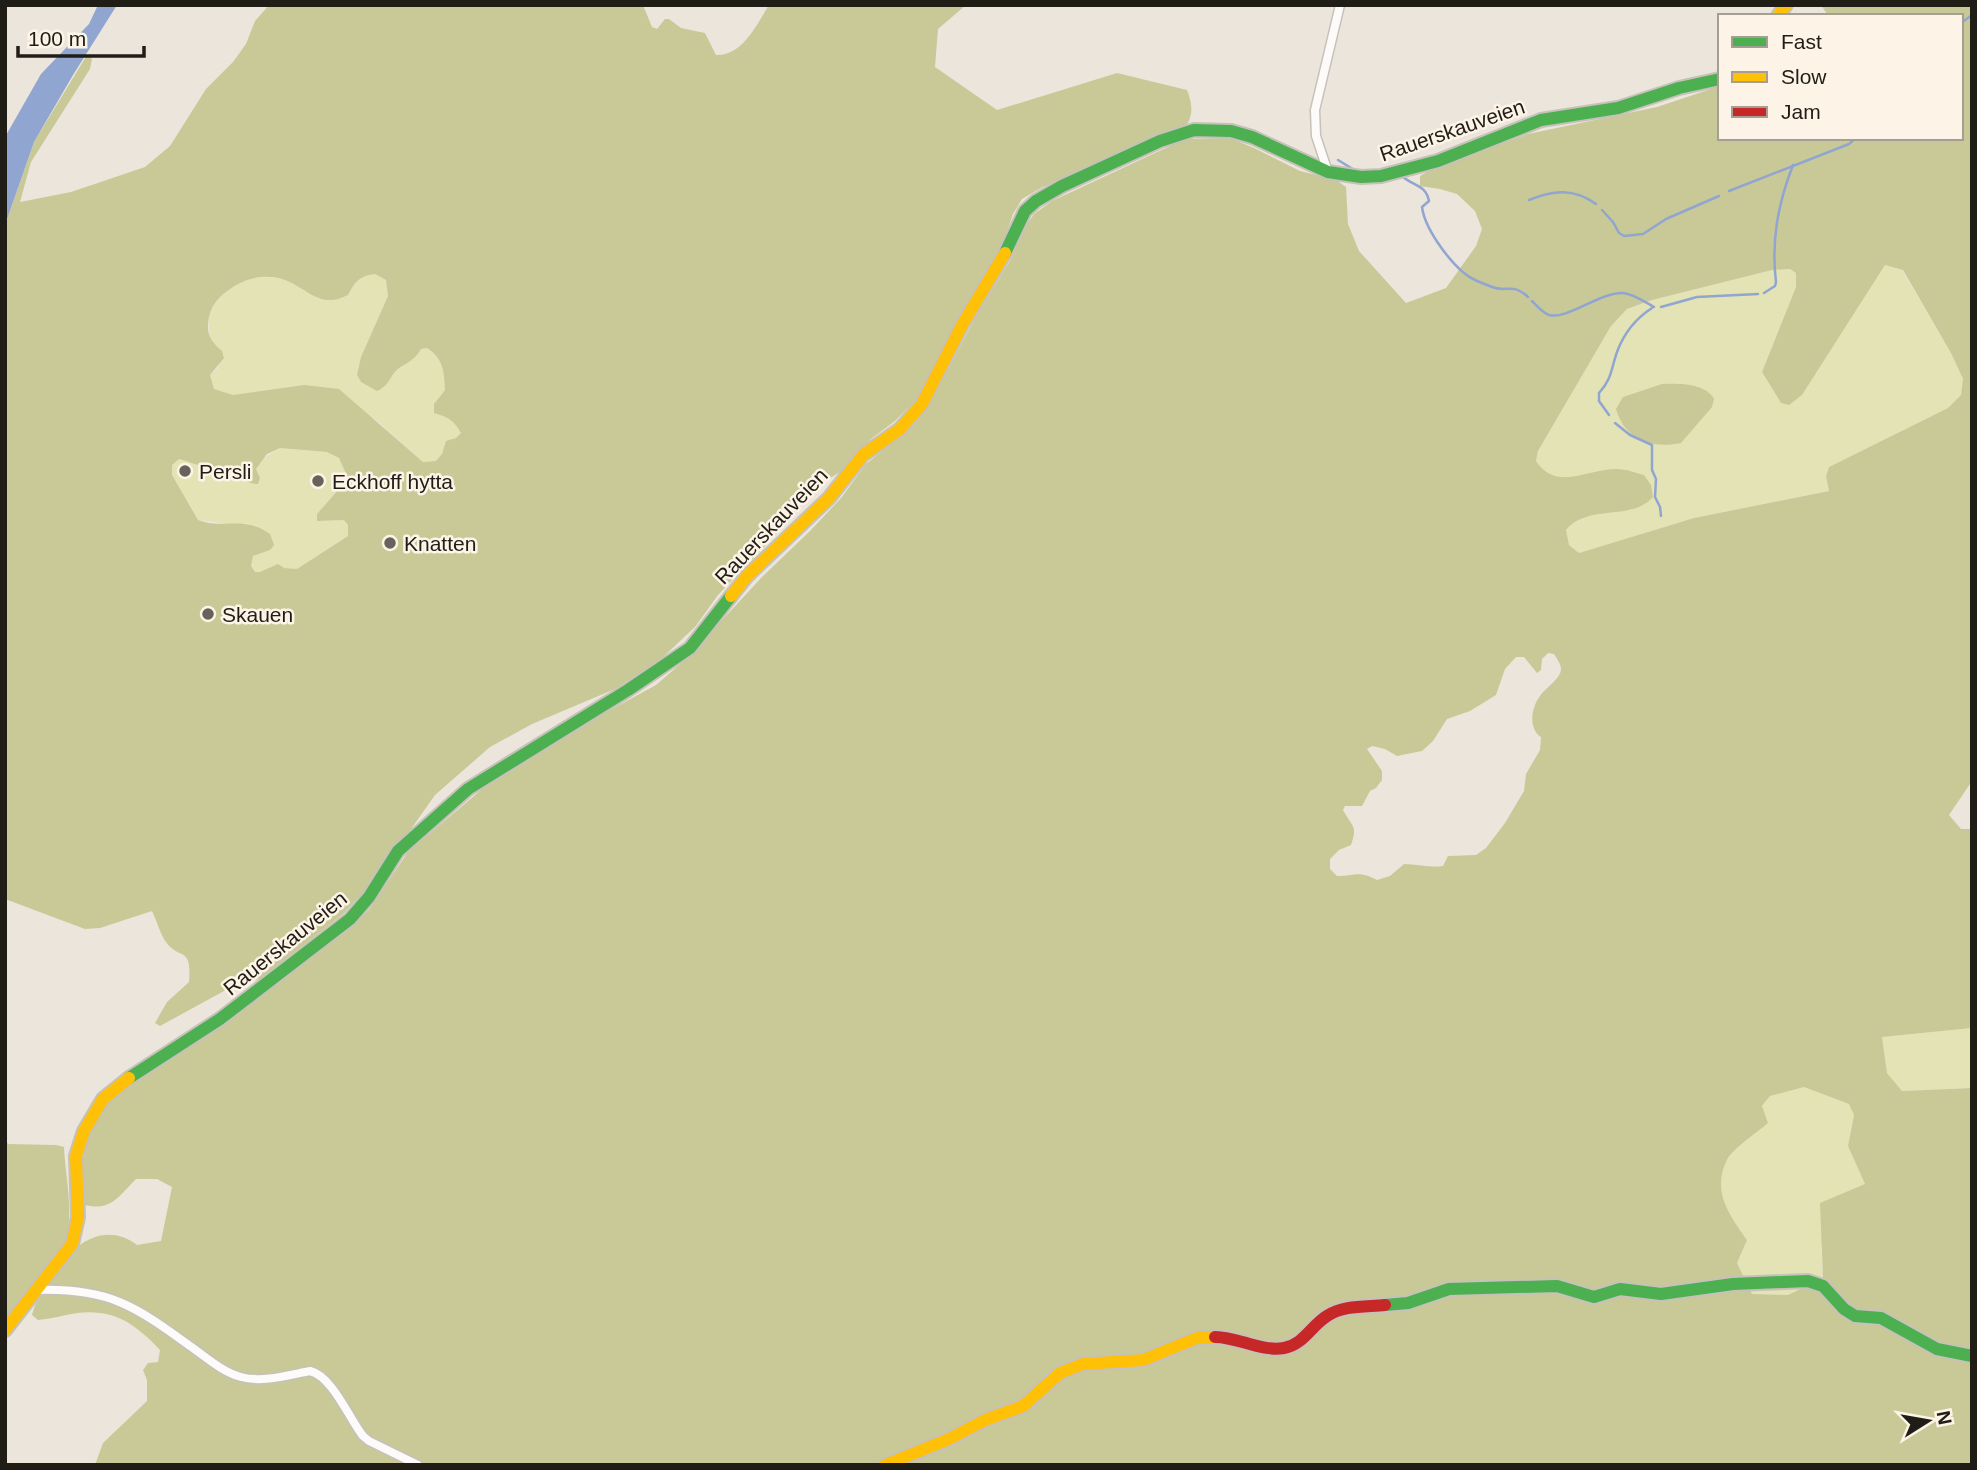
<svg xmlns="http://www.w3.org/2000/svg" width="1977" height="1470" font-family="Helvetica,sans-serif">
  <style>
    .green { fill: #e3e3b6 }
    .forest { fill: #c9c997; fill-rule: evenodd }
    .water { fill: #90a5d0 }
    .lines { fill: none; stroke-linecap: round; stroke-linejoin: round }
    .stream { stroke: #90a5d0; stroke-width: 2.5 }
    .street-casing { stroke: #c6c1ba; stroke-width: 11 }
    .fast-casing { stroke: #c6c1ba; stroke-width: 16 }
    .slow-casing { stroke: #c6c1ba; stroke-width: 16 }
    .jam-casing { stroke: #c6c1ba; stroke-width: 16 }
    .street { stroke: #fcfbfa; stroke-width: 8 }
    .fast { stroke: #4caf50; stroke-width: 12 }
    .slow { stroke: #ffc107; stroke-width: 12 }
    .jam { stroke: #c62828; stroke-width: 12 }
    .poi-dot { fill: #67625b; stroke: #fdf4e7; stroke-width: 2.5 }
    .labels { text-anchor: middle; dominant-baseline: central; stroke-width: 5; stroke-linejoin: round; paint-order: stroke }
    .street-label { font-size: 21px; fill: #201c16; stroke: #fdf4e7 }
    .poi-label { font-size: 21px; fill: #201c16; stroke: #fdf4e7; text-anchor: start }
  </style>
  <rect width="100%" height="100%" fill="#ece5dc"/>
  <g class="green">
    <path d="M1885 265 1902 270 1951 353 1963 380 1961 395 1948 408 1829 467 1826 476 1829 491 1694 518 1579 553 1569 545 1566 530C1582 512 1611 512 1632 510L1619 469 1561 479 1543 472 1536 461 1538 451 1611 326 1627 309 1652 300 1772 270 1790 269 1796 273V287L1762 372 1781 403 1802 395Z"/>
    <path d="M375 274 386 280 388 296 361 357 357 375 361 382 377 391C388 386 390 376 399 369 408 362 415 360 421 349L427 348C444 359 444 372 445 390L434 404 456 423 461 433 436 461 423 462 375 419 304 385 232 395 214 389 210 375 218 368 222 351 211 342C207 322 207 308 224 294 242 278 261 274 285 280 290 281 294 285 299 286 315 291 332 292 348 295 355 282 359 276 375 274Z"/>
    <path d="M280 448 327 452 339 458 347 476 345 482 317 514V521L344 520 348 525V536L297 569 284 568 255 572 251 567 253 556 270 550 248 523 231 524 198 520 172 475V465L179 459C186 460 190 463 196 465 212 470 230 464 241 480L260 478 256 469C262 459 269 454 280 448Z"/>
    <path d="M1972 1028V1088L1902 1091 1887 1073 1882 1037Z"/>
    <path d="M1804 1087 1849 1104 1854 1114 1848 1146 1865 1184 1821 1247 1823 1278 1788 1295 1752 1294 1737 1263 1747 1240C1730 1215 1711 1191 1727 1160 1732 1149 1758 1132 1768 1123L1762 1107 1770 1096Z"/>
  </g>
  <g class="forest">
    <path d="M269 5H643L652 27 657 29 665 19H669L681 28 705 33 716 55C743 56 757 24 769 5H966L938 29 935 67 997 110 1117 73 1187 90C1192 103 1194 114 1186 126L1120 152 1041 188 1022 199 1013 214 1002 245 922 394 895 421 871 439 840 472 822 483 805 499 789 521 718 595 695 627 660 660 615 689 532 724 490 747 435 795 411 829 383 863 367 888 343 914 260 979 235 985 160 1026 155 1023 167 1002 189 982C192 945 180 961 166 942 160 934 157 921 152 911L100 928 85 929 5 899V225L34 142 87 55 92 59 90 69 31 162 20 202 71 192 145 167 170 146 206 89 233 62 246 44 255 21ZM375 274 386 280 388 296 361 357 357 375 361 382 377 391C388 387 390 376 398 369 408 362 415 360 421 349L427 348C444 359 444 372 445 390L434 404V413C448 417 454 420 461 433L456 438 446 441 442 454 436 461 423 462 339 389 304 385 233 395 214 389 210 375 224 358 222 351C213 343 207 337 208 324 209 310 215 300 226 292 247 275 274 271 297 286 308 292 318 301 332 300 337 300 343 297 348 295 355 282 359 276 375 274ZM280 448 327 452 339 458 347 476 345 482 317 514V521L344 520 348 525V536L297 569 284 568 278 564 260 572H255L251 566 253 556 270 550 274 545 270 534C243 515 225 530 198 520L172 475V465L179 459C189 461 197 466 206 467 212 468 218 467 223 468 238 471 242 484 258 484L260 478 256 469 267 454Z"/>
    <path d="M1821 5H1972V781L1949 815 1961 829H1972V1028L1882 1037 1887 1073 1902 1091 1972 1088V1465H95L103 1443 147 1401V1380L143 1370 148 1363 158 1362 160 1350C135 1324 115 1309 77 1313 64 1315 51 1319 38 1320L32 1315 35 1305C44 1293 68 1254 77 1247 96 1232 118 1230 137 1245L161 1241 172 1187 157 1179H136C118 1197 110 1213 82 1204L81 1172 87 1143 99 1116 114 1096 141 1073 244 1009 344 933 369 910 408 852 481 790 603 714 656 685 686 659 762 577 810 531 841 498 866 464 908 430 928 408 976 316 1011 259 1026 226 1034 214 1052 201 1185 139 1230 138 1254 148 1300 171 1336 180 1346 187 1348 224 1359 251 1406 303 1446 288 1476 246 1482 229 1475 211 1457 194 1440 189 1420 186V176L1432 169 1528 134 1657 107 1720 86V138H1961V16H1832L1827 14ZM1885 265 1903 270 1951 353 1963 379 1961 395 1948 408 1829 467 1826 476 1829 491 1694 518 1579 553 1569 545 1566 530C1589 503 1631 522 1653 497L1651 485 1644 475C1636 473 1626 469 1617 469 1587 469 1556 492 1536 461L1538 451 1611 326 1627 309 1652 300 1772 270 1790 269 1796 273V287L1762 372 1781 403 1789 405 1802 395ZM1548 653 1554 654C1557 659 1561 664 1561 669 1561 679 1545 688 1540 696 1531 708 1528 728 1541 737L1540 750 1526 774 1524 791 1505 823 1486 848 1476 855 1448 856 1443 866C1429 868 1418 864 1404 864L1390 876 1377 880C1359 870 1355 876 1337 876L1330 869V859L1339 850 1351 845C1358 825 1352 827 1343 810L1345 806H1362L1370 791 1376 788 1382 780V771L1367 749 1372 746 1385 749 1397 756 1422 751 1433 741 1447 719 1470 711 1496 695 1505 669 1516 657H1524L1537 673 1541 670 1542 659ZM1804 1087 1849 1104 1854 1115 1848 1146 1865 1184 1820 1203 1823 1278 1788 1295 1752 1294 1737 1263 1747 1240C1730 1216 1711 1191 1727 1160 1732 1149 1758 1132 1768 1123L1762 1106 1770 1096Z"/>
    <path d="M1662 384C1678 383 1706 383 1714 399L1712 407 1681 443C1651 449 1625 440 1616 409L1623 397Z"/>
    <path d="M5 1139 8 1144 56 1145 64 1147C65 1173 73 1209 67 1234 60 1265 25 1297 5 1322Z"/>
  </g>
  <path class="water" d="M98 5H117L73 75 34 142 5 225V137L41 74 89 24Z"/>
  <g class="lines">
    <g class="stream">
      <path d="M1961 23 1972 15"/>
      <path d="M1338 160 1356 171"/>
      <path d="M1403 177C1414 186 1426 185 1429 201L1422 207C1425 230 1455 272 1477 281 1482 283 1487 285 1492 287 1507 293 1512 282 1528 297"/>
      <path d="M1729 191 1849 144 1856 138"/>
      <path d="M1529 200C1553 190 1574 188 1596 204"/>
      <path d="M1602 210 1613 222 1619 233 1624 236 1643 234 1666 219 1719 196"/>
      <path d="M1764 293 1775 286 1776 282C1771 240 1778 204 1793 165"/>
      <path d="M1532 301C1537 306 1543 313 1549 315 1567 320 1600 292 1623 293 1634 294 1645 302 1654 307"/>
      <path d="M1661 307 1697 297 1758 294"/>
      <path d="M1609 415 1599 401V393C1612 379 1611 369 1617 352 1624 333 1635 319 1652 308"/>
      <path d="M1615 423 1630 435 1652 445V470L1656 479 1655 497 1660 507 1661 516"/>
    </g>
    <defs>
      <g id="street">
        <path d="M1328 172 1316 136 1315 110 1340 5"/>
        <path d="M38 1290C109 1288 135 1306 190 1346 206 1357 222 1372 241 1377 262 1383 289 1375 310 1371 332 1376 349 1418 363 1436L369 1441 418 1465"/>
      </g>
      <g id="fast">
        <path d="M1005 253 1025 211 1036 201 1062 186 1160 141 1194 130 1231 131 1252 137 1328 172 1361 177 1381 176 1438 161 1541 120 1618 108 1679 88 1720 79"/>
        <path d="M129 1078 220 1019 350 919 369 897 398 851 468 789 628 690 690 648 731 596"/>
        <path d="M1385 1305 1408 1303 1449 1289 1557 1286 1594 1297 1620 1289 1661 1294 1733 1284 1808 1281 1823 1286 1844 1309 1855 1316 1881 1318 1937 1349 1972 1356"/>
      </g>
      <g id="slow">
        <path d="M1778 16 1786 5"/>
        <path d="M731 596 747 576 829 498 863 455 900 429 922 404 962 325 1005 253"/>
        <path d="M5 1330 72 1244 78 1217 76 1156 84 1131 103 1099 129 1078"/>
        <path d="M885 1465 949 1439 985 1420 1023 1406 1060 1373 1083 1364 1143 1360 1197 1338 1215 1337"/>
      </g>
      <path id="jam" d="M1215 1337C1238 1337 1261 1352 1284 1348 1303 1345 1312 1325 1327 1316 1343 1305 1367 1307 1385 1305"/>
    </defs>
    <use href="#street" class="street-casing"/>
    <use href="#fast" class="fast-casing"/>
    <use href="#slow" class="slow-casing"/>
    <use href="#jam" class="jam-casing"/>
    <use href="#street" class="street"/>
    <use href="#fast" class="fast"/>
    <use href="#slow" class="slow"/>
    <use href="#jam" class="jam"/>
  </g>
  <g class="poi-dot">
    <circle cx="185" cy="471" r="7"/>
    <circle cx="318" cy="481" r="7"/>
    <circle cx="390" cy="543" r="7"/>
    <circle cx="208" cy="614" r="7"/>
  </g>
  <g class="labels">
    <g class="street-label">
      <text transform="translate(1452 130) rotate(-19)">Rauerskauveien</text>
      <text transform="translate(771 526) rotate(-46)">Rauerskauveien</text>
      <text transform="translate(285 943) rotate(-39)">Rauerskauveien</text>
    </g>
    <g class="poi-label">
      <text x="199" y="471">Persli</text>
      <text x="332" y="481">Eckhoff hytta</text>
      <text x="404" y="543">Knatten</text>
      <text x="222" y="614">Skauen</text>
    </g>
  </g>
  <rect width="1977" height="1470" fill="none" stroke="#201c16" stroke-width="14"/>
  <rect x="1718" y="14" width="245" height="126" fill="#fdf4e7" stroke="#a59e93" stroke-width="2"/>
  <rect x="1732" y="37" width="35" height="10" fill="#4caf50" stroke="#a59e93" stroke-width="2"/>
  <text x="1781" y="49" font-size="21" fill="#201c16">Fast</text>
  <rect x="1732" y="72" width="35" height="10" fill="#ffc107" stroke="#a59e93" stroke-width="2"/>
  <text x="1781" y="84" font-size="21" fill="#201c16">Slow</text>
  <rect x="1732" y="107" width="35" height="10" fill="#c62828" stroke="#a59e93" stroke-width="2"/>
  <text x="1781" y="119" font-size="21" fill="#201c16">Jam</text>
  <g transform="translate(1928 1421) rotate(79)" stroke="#fdf4e7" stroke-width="5" paint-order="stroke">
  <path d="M0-5L12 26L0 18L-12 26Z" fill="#201c16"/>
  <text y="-10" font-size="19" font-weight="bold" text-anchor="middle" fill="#201c16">N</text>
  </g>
  <path d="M18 46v10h126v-10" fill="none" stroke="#201c16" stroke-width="3.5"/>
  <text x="28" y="46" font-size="21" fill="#201c16" stroke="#fdf4e7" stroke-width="5" paint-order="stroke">100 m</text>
</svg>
